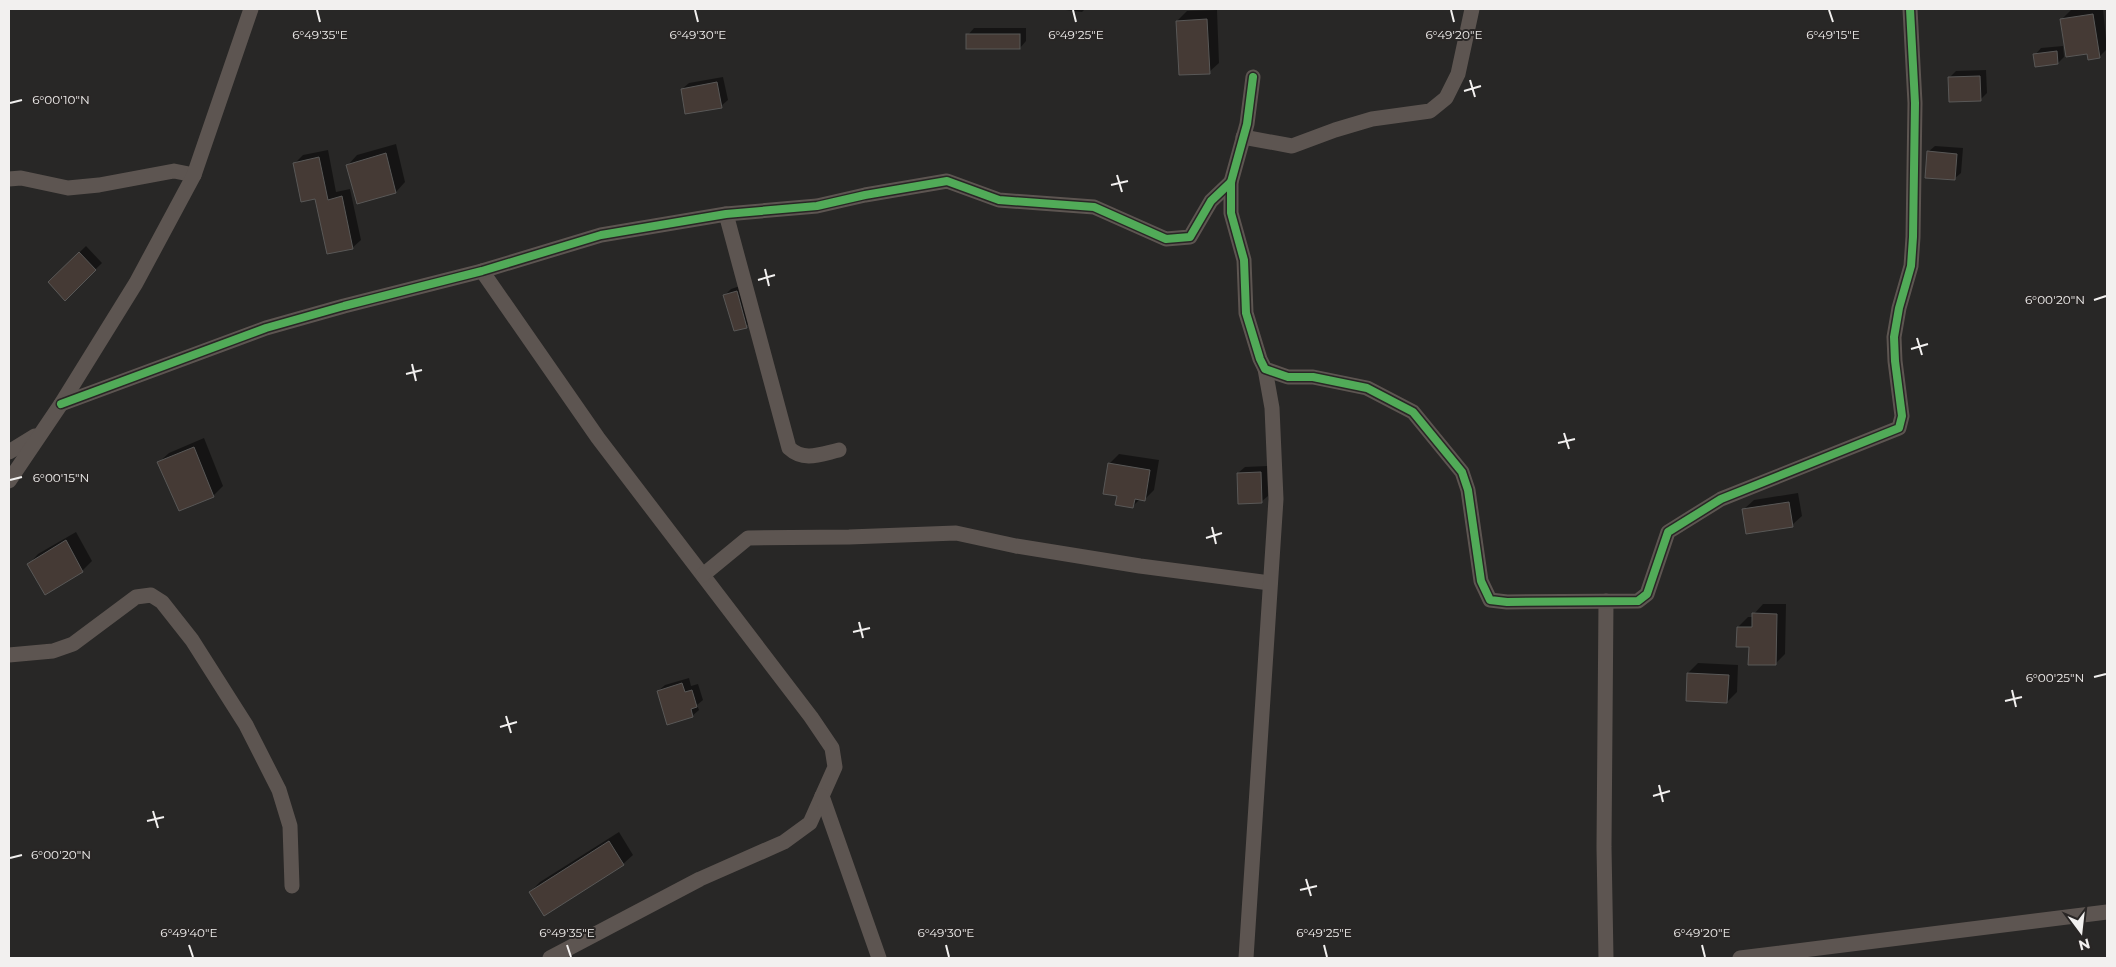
<svg xmlns="http://www.w3.org/2000/svg" width="2116" height="967" font-family="Montserrat,sans-serif">
  <style>
    .shadow { fill: #0007 }
    .building { fill: #453a35; stroke: #595857 }
    .lines { fill: none; stroke-linecap: round; stroke-linejoin: round }
    .minor { stroke: #5d5551; stroke-width: 15 }
    .cycleway-casing { stroke: #292625; stroke-width: 11 }
    .cycleway { stroke: #51ab58; stroke-width: 8 }
    .ticks { fill: none; stroke: #f2f0ef; stroke-width: 2 }
    .ticks-label { font-size: 12px; text-anchor: middle; fill: #f2f0ef; stroke: #292625; stroke-width: 4; stroke-linejoin: round; paint-order: stroke }
  </style>
  <rect width="100%" height="100%" fill="#282726"/>
  <g class="shadow">
    <path d="M1058 9H1085L1082 12Z"/>
    <path d="M2103 9 2107 49 2099 57 2088 52 2062 19 2071 10Z"/>
    <path d="M1217 10 1219 63 1209 72 1177 21 1187 11Z"/>
    <path d="M974 28H1026V41L1020 48 968 35Z"/>
    <path d="M2063 46 2064 57 2058 63 2035 55 2041 48Z"/>
    <path d="M1986 70 1987 93 1980 100 1949 78 1956 71Z"/>
    <path d="M723 77 728 100 721 106 682 89 689 83Z"/>
    <path d="M396 144 405 182 396 192 348 165 357 155Z"/>
    <path d="M1935 146 1963 148 1961 173 1954 179 1928 152Z"/>
    <path d="M328 150 336 192 350 189 361 240 352 248 316 198 294 164 303 155Z"/>
    <path d="M86 246 102 263 65 299 49 282Z"/>
    <path d="M743 285 753 320 746 326 725 295 731 289Z"/>
    <path d="M204 438 223 486 213 496 159 462 169 453Z"/>
    <path d="M1119 454 1159 460 1154 490 1144 500 1140 499 1133 506 1118 495 1109 464Z"/>
    <path d="M1267 466 1268 496 1261 502 1238 473 1245 467Z"/>
    <path d="M1798 493 1802 516 1792 525 1744 509 1754 500Z"/>
    <path d="M76 532 92 561 82 571 29 564 38 554Z"/>
    <path d="M1763 604H1786L1785 654 1775 664 1750 646 1738 627 1748 617H1754V614Z"/>
    <path d="M1698 663 1738 665 1737 692 1727 702 1688 673Z"/>
    <path d="M689 678 691 686 698 684 703 700 697 705 699 710 692 716 658 691 665 685Z"/>
    <path d="M619 832 633 855 623 864 530 892 540 882Z"/>
  </g>
  <g class="building">
    <path d="M2093 14 2100 58 2088 60 2087 54 2066 57 2060 19Z"/>
    <path d="M1207 19 1210 74 1179 75 1176 21Z"/>
    <rect x="966" y="34" width="54" height="15"/>
    <path d="M2057 51 2058 64 2035 67 2033 54Z"/>
    <path d="M1980 76 1981 101 1949 102 1948 77Z"/>
    <path d="M717 82 722 108 685 114 681 89Z"/>
    <path d="M1927 151 1957 154 1955 180 1925 178Z"/>
    <path d="M386 153 396 193 357 204 346 165Z"/>
    <path d="M319 157 328 200 342 196 353 249 327 254 315 199 301 202 293 163Z"/>
    <path d="M79 252 96 270 65 301 48 282Z"/>
    <path d="M737 291 747 328 734 331 723 295Z"/>
    <path d="M194 447 214 497 179 511 157 462Z"/>
    <path d="M1108 463 1150 470 1145 501 1135 499 1133 508 1115 505 1117 496 1103 494Z"/>
    <path d="M1261 472 1262 503 1238 504 1237 473Z"/>
    <path d="M1789 502 1793 527 1746 534 1742 509Z"/>
    <path d="M66 540 83 572 45 595 27 564Z"/>
    <path d="M1752 613 1777 614 1776 665H1748L1749 647H1736L1737 627H1752Z"/>
    <path d="M1687 673 1729 675 1727 703 1686 701Z"/>
    <path d="M682 683 685 692 692 690 697 707 691 709 693 717 667 725 657 691Z"/>
    <path d="M609 841 624 865 544 916 529 892Z"/>
  </g>
  <g class="lines">
    <g class="minor">
      <path d="M1253 77 1247 124 1231 182V213L1244 260 1246 313 1260 359 1265 369 1288 377H1313L1367 388 1413 412 1462 472 1468 490 1481 581 1490 600 1507 602 1638 601 1647 594 1668 532 1721 499 1899 428 1902 416 1895 361 1894 337 1899 308 1911 266 1913 237 1915 103 1910 9"/>
      <path d="M1243 137 1292 146 1335 130 1372 119 1430 111 1446 98 1458 74 1472 9"/>
      <path d="M9 179 21 178 68 188 99 185 174 171 194 175"/>
      <path d="M726 214 789 448C804 462 821 454 839 450"/>
      <path d="M482 271 598 438 811 717 832 748 835 767 810 823 784 842 700 879 550 958"/>
      <path d="M61 404 266 328 344 306 482 271 601 235 726 214 817 206 865 195 947 181 999 200 1094 207 1166 239 1190 237 1211 201 1231 182"/>
      <path d="M9 452 35 436"/>
      <path d="M9 481 61 404 136 283 194 175 251 9"/>
      <path d="M703 575 748 538 849 537 956 533 1016 546 1140 566 1270 583"/>
      <path d="M9 655 53 651 73 644 136 597 151 595 162 602 192 640 246 725 279 790 290 826 292 886"/>
      <path d="M822 796 879 958"/>
      <path d="M1246 958 1276 499 1272 408 1265 369"/>
      <path d="M1606 958 1604 847 1606 601"/>
      <path d="M1740 958 2107 912"/>
    </g>
    <defs>
      <g id="cycleway">
        <path d="M1253 77 1247 124 1231 182V213L1244 260 1246 313 1260 359 1265 369 1288 377H1313L1367 388 1413 412 1462 472 1468 490 1481 581 1490 600 1507 602 1638 601 1647 594 1668 532 1721 499 1899 428 1902 416 1895 361 1894 337 1899 308 1911 266 1913 237 1915 103 1910 9"/>
        <path d="M61 404 266 328 344 306 482 271 601 235 726 214 817 206 865 195 947 181 999 200 1094 207 1166 239 1190 237 1211 201 1231 182"/>
      </g>
    </defs>
    <use href="#cycleway" class="cycleway-casing"/>
    <use href="#cycleway" class="cycleway"/>
  </g>
  <path class="ticks" d="M317 10 320 22M695 10 698 22M1073 10 1076 22M1451 10 1454 22M1829 10 1833 22M1470 80 1475 97M1464 91 1481 86M10 103 22 100M1117 175 1122 192M1111 185 1128 181M765 269 769 286M758 280 775 275M2094 300 2106 296M1917 338 1922 355M1911 349 1928 344M412 364 416 381M406 374 422 370M1564 433 1569 449M1558 443 1575 439M10 480 22 477M1212 527 1216 544M1206 538 1222 533M859 622 863 638M853 632 870 628M2094 677 2106 674M2012 690 2016 707M2005 701 2022 697M506 716 511 733M500 727 517 722M1659 785 1663 802M1653 796 1670 791M153 811 158 828M147 821 164 817M10 858 22 855M1306 879 1311 896M1300 890 1317 886M189 945 193 957M567 945 571 957M946 945 949 957M1324 945 1327 957M1702 945 1705 957"/>
  <g class="ticks-label">
    <text x="320" y="39">6°49'35"E</text>
    <text x="698" y="39">6°49'30"E</text>
    <text x="1076" y="39">6°49'25"E</text>
    <text x="1833" y="39">6°49'15"E</text>
    <text x="1454" y="39">6°49'20"E</text>
    <text x="61" y="104">6°00'10"N</text>
    <text x="2055" y="304">6°00'20"N</text>
    <text x="61" y="482">6°00'15"N</text>
    <text x="2055" y="682">6°00'25"N</text>
    <text x="61" y="859">6°00'20"N</text>
    <text x="189" y="937">6°49'40"E</text>
    <text x="567" y="937">6°49'35"E</text>
    <text x="946" y="937">6°49'30"E</text>
    <text x="1324" y="937">6°49'25"E</text>
    <text x="1702" y="937">6°49'20"E</text>
  </g>
  <rect width="2116" height="967" fill="none" stroke="#f2f0ef" stroke-width="20"/>
  <g transform="translate(2081 932) rotate(165)" stroke="#292625" stroke-width="4" paint-order="stroke">
  <path d="M0-4L9 19L0 12L-9 19Z" fill="#f2f0ef"/>
  <text y="-8" font-size="14" font-weight="bold" text-anchor="middle" fill="#f2f0ef">N</text>
  </g>
</svg>
